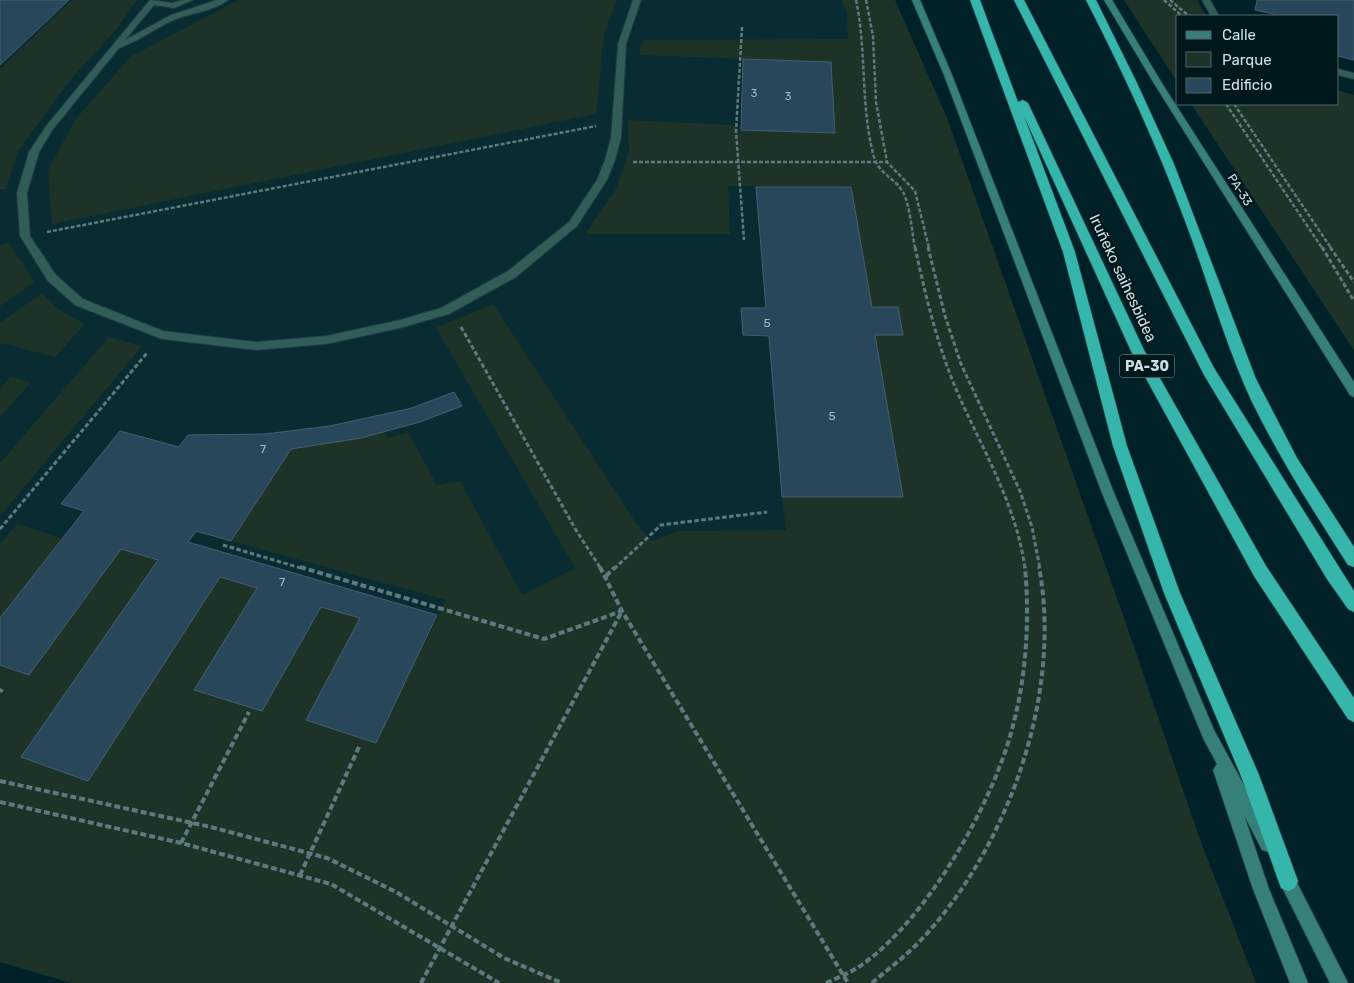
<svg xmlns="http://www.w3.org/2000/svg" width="1354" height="983" font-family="Rubik,sans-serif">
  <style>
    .built { fill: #092c32 }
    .green { fill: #1d3328 }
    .building { fill: #29475a; stroke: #475f70 }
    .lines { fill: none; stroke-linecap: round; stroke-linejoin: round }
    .street-casing { stroke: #1d3c41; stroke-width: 2 }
    .secondary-casing { stroke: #1d3c41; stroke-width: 2 }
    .highway-casing { stroke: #1d3c41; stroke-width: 2 }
    .path-far2 { stroke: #5f7a7f; stroke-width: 2.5; stroke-dasharray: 4 2; stroke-linecap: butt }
    .path-far1 { stroke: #5f7a7f; stroke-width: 3; stroke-dasharray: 4.5 2.5; stroke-linecap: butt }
    .path { stroke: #5f7a7f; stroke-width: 4; stroke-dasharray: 6 3; stroke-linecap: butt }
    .street { fill: #315c57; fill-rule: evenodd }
    .secondary { fill: #368079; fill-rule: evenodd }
    .highway { fill: #36b5aa; fill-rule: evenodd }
    .labels { text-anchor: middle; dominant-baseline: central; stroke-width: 5; stroke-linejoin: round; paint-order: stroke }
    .far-number-label { font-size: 11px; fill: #a5bac2 }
    .far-street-label { font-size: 12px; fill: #cee0e4; stroke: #00171c }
    .number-label { font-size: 12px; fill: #a5bac2 }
    .shield { fill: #00171c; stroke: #90a4a8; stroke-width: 1 }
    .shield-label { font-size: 14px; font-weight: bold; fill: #cee0e4 }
    .street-label { font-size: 15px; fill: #cee0e4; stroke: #00171c }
  </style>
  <rect width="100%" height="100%" fill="#002127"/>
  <path class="built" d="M0 0H895L947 118 1132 641 1200 840 1256 983H72L0 962Z"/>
  <g class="green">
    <path d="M72 0H137L115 31 71 79 18 151 6 189H0V69Z"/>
    <path d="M238 0H617L604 34 596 114 52 224 48 170 75 120 130 57Z"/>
    <path d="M842 0H895L947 118 1132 641 1200 840 1256 983H72L0 962V665L29 674 121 549 158 560 21 757 220 577 257 588 195 690 262 711 322 607 360 618 306 720 376 742 446 600 231 541 291 449 361 438 384 431 387 438 408 432 437 485 460 481 522 595 575 568 436 328 493 304 638 526 652 541 679 531 786 530 782 497 903 496 875 335H903L872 307 851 187 728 186 730 234H585L616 189 629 151 628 120 731 125 741 130 835 133 831 62 639 55 643 40 848 39 847 13Z"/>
    <path d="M1124 0H1197L1206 16H1178V83Z"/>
    <path d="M1338 90 1354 95V350L1191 104H1338Z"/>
    <path d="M9 243 35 282 0 306V245Z"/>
    <path d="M42 293 58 309 85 324 55 357 0 343V323Z"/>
    <path d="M109 337 142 346 0 516V463Z"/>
    <path d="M11 377 31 382 0 417V389Z"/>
    <path d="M17 524 62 538 0 618V544Z"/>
  </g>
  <g class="building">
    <path d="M0 0H69L0 65Z"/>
    <path d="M1257 0H1354V60L1338 56V16H1269L1277 15 1255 10Z"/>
    <path d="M743 59 831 62 835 133 741 130Z"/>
    <path d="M756 187H851L872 307H898L903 335H875L903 497H782L769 336 743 335 741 308H766Z"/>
    <path d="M454 392 462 406 420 422 361 438 291 449 231 541 196 531 188 542 437 615 376 743 306 720 360 618 321 607 262 711 194 690 257 588 220 577 88 781 21 757 158 560 121 549 29 675 0 665V618L84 511 61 504 120 431 179 447 188 435 265 434 330 426 412 408Z"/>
  </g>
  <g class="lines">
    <defs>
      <g id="street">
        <path d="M150 0 173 3 182 0H193L174 8 154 5 125 40 171 15 217 0H228C214 11 192 13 176 19 156 27 140 41 119 48L53 129 39 152 27 193 30 236 56 275 83 299 163 331 256 342 326 336 400 320 441 308 508 271 569 222 597 180 605 160 611 138 618 44 633 0H641L626 44 621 138 615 160 607 180 577 226 516 277 449 314 400 328 326 344 256 350 162 339 75 305 48 281 20 236 17 193 29 152 47 125Z"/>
        <path d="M1202 0H1210L1219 16H1211Z"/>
        <path d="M1338 69 1354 73V79L1338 75Z"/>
      </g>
      <g id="secondary">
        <path d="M912 0H920L952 75 1114 493 1214 730 1276 844 1274 850 1268 852 1262 850 1244 815 1269 889 1308 983H1290L1253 889 1213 770 1217 764 1204 740 1102 493 944 75Z"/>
        <path d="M1104 0H1112L1163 85 1354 382V397L1350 395 1155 85Z"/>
        <path d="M1284 867 1290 869 1348 983H1330L1276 875 1278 869Z"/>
      </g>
      <g id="highway">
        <path d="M970 0H980L1018 102 1023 100 1028 103 1144 350 1266 566 1354 698V722L1348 719 1254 576 1131 351 1024 116 1075 252 1127 446 1180 593 1259 775 1298 881 1295 888 1288 891 1281 888 1241 776 1164 593 1113 446 1063 252Z"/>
        <path d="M1014 0H1024L1214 368 1354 591V612L1348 609 1327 579 1204 375Z"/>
        <path d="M1086 0H1096L1136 81 1174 164 1256 379 1297 458 1354 547V567L1348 565C1314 512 1280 459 1252 402 1225 344 1208 281 1185 221 1157 145 1123 72 1086 0Z"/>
      </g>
    </defs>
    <use href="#street" class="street-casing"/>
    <use href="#secondary" class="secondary-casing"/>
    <use href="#highway" class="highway-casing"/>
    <g class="path-far2">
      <path d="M856 0C867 52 860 106 874 157 879 174 895 178 903 192 910 205 912 233 915 248"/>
      <path d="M866 0 873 36 876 102 887 162 915 191 929 248"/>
      <path d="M1164 0 1182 16"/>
      <path d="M1170 0 1189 16"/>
      <path d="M742 27 736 131 744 240"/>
      <path d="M1226 104 1322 248"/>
      <path d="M1234 104 1331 248"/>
      <path d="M633 162H887"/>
      <path d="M47 232 596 126"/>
    </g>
    <g class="path-far1">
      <path d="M915 247C926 298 938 348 959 396 984 452 1017 507 1025 569"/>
      <path d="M928 247 945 316 961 364 1020 491 1032 527 1040 569"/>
      <path d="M1322 247 1354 301"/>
      <path d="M1330 247 1354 282"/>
      <path d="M461 327 576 530 601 569"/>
      <path d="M0 529 147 353"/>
      <path d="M223 545 304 569"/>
      <path d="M614 569 661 525 767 512"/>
    </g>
    <g class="path">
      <path d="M300 567 544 639 622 611"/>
      <path d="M600 567 622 611 848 983"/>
      <path d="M606 576 615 567"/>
      <path d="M0 692 2 689"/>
      <path d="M0 781 211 827 327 858 396 892 504 958 562 983"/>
      <path d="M0 802 181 843 331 884 499 983"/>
      <path d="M181 843 249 712"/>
      <path d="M300 875 359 747"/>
      <path d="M421 983 622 611"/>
      <path d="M826 983C839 977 852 972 863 964 927 918 990 808 1011 733 1026 680 1030 623 1025 567"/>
      <path d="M872 983C888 969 906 956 920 941 1008 848 1063 694 1039 567"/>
    </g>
    <use href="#street" class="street"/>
    <use href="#secondary" class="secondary"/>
    <use href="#highway" class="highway"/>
  </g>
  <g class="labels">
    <g class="far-number-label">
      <text x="754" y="93">3</text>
      <text x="788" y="96">3</text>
    </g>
    <g class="far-street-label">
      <text transform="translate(1240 190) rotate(58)">PA-33</text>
    </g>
    <g class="number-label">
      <text x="767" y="323">5</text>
      <text x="832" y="416">5</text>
      <text x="263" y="449">7</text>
      <text x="282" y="582">7</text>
    </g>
    <rect class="shield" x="1119.5" y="354.5" width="55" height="23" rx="4"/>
    <g class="shield-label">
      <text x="1147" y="366">PA-30</text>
    </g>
    <g class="street-label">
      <text transform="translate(1123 278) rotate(65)">Iruñeko saihesbidea</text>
    </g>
  </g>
  <rect x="1176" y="15" width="162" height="90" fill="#00171c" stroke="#52676c"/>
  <rect x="1186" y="31" width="25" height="8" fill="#368079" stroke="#52676c"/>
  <text x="1222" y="40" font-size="15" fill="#cee0e4">Calle</text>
  <rect x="1186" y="52" width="25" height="15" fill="#1d3328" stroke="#52676c"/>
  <text x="1222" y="65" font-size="15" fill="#cee0e4">Parque</text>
  <rect x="1186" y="78" width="25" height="15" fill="#29475a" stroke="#52676c"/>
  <text x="1222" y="90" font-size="15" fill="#cee0e4">Edificio</text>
</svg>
